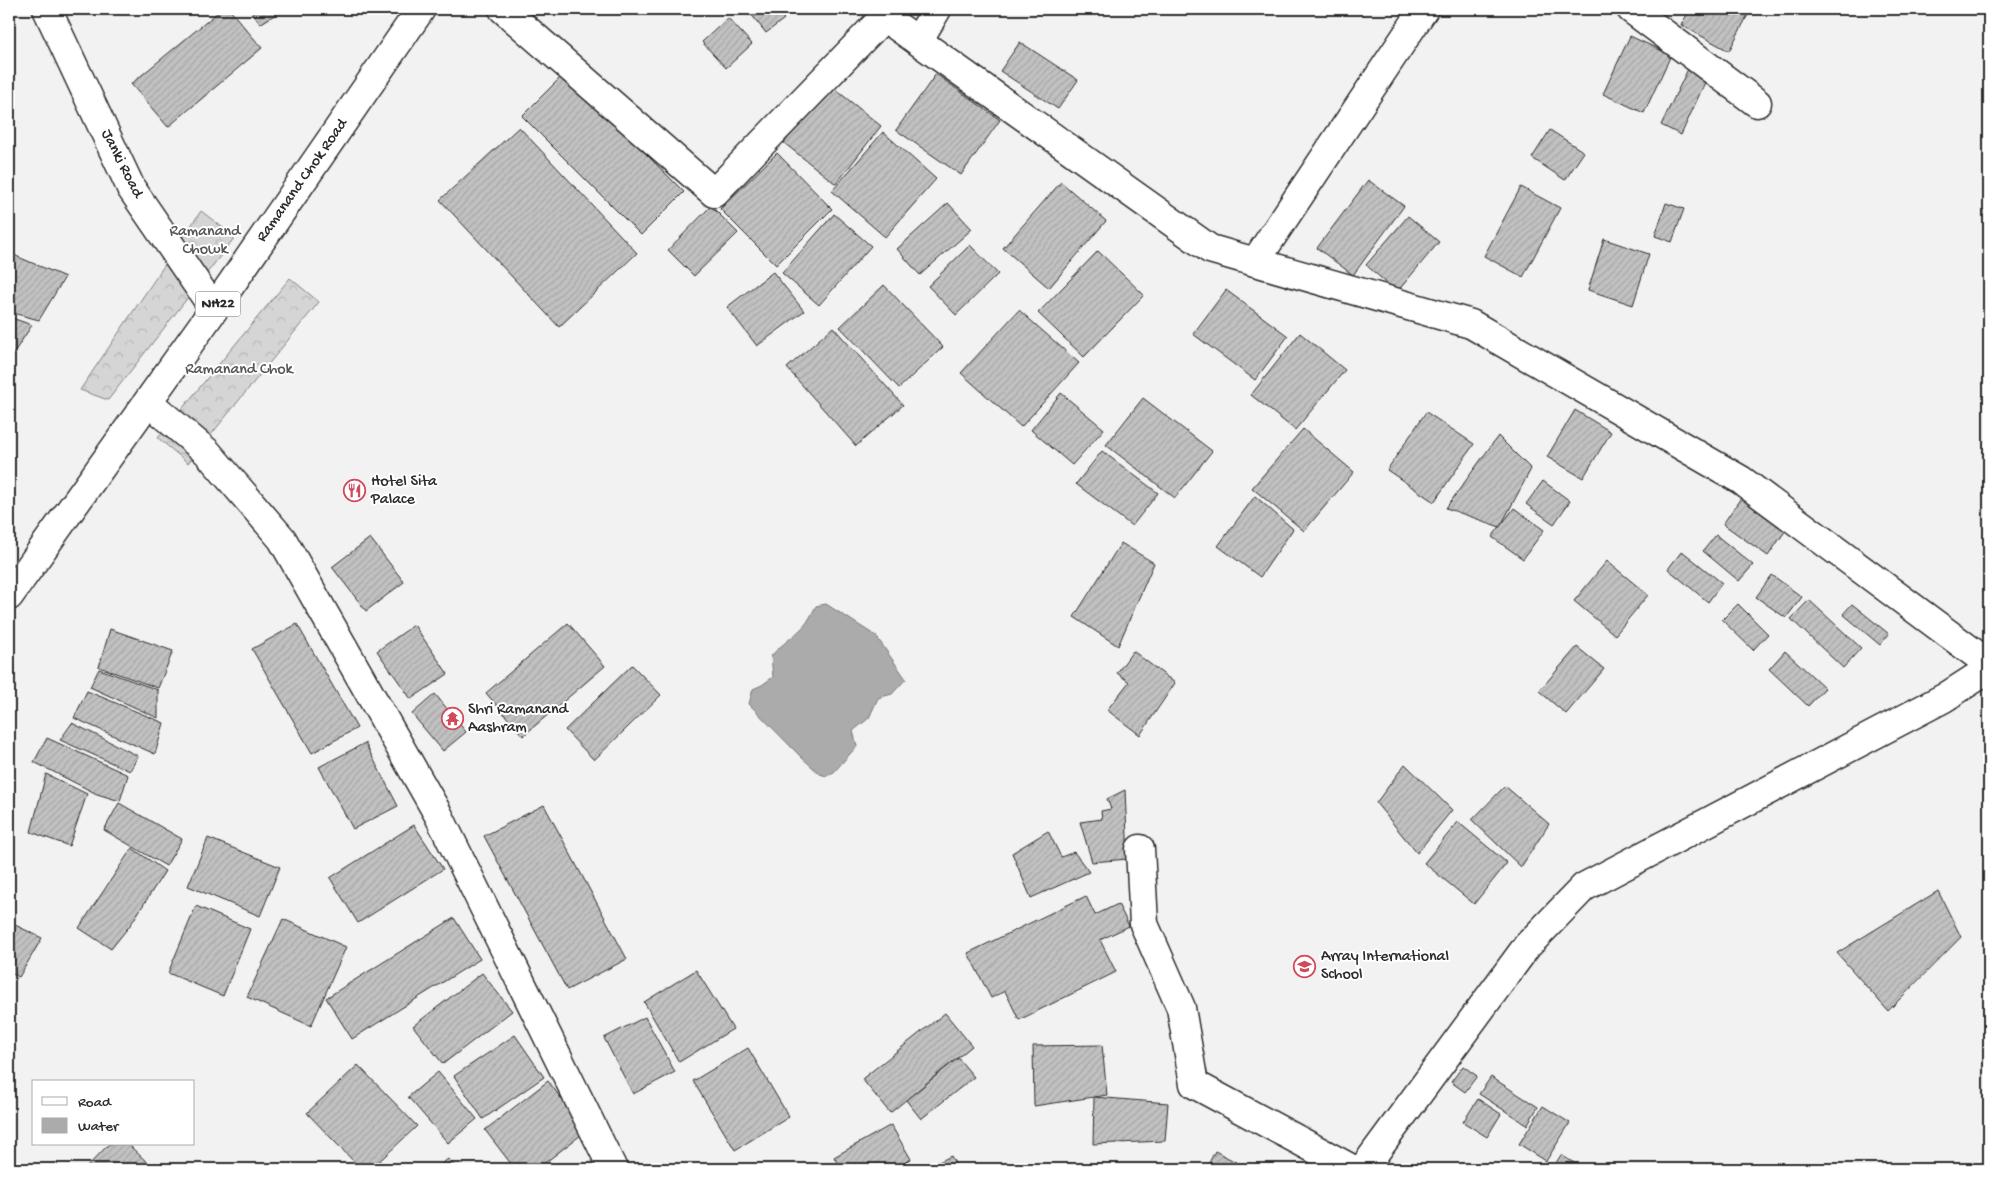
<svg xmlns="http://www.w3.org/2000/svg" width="1998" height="1178" font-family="'Gochi Hand',sans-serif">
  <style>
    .forest { fill: url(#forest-crowns); stroke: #808080 }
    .water { fill: #ababab; stroke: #787878 }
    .building { fill: url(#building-hatch); stroke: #2b2b2b }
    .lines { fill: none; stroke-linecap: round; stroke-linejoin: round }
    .minor-casing { stroke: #2b2b2b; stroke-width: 31 }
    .major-casing { stroke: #2b2b2b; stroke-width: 31 }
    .highway-casing { stroke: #2b2b2b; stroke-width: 31 }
    .minor { stroke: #fff; stroke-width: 28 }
    .major { stroke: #fff; stroke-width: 28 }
    .highway { stroke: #fff; stroke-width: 28 }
    .labels { text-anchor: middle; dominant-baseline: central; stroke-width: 4; stroke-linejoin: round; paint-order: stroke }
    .shield { fill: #fff; stroke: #6b6b6b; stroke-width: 1 }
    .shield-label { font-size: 15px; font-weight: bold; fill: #2b2b2b }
    .street-label { font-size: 16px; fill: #2b2b2b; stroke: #fff }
    .park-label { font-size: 16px; fill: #565656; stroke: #fff }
    .poi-label { font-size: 16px; fill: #2b2b2b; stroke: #fff; text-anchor: start }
  </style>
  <defs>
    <pattern id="forest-crowns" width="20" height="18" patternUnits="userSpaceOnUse" patternTransform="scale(1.25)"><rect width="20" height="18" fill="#d5d5d5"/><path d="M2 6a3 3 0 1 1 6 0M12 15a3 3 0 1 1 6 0" fill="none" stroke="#b7b7b7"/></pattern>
    <pattern id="building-hatch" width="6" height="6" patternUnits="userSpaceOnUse" patternTransform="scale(1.25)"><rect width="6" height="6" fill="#c1c1c1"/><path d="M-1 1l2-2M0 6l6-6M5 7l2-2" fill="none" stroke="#a6a6a6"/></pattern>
  </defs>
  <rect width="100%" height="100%" fill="#f2f2f2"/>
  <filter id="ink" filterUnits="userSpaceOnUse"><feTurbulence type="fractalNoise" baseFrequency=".02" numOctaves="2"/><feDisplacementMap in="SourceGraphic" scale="10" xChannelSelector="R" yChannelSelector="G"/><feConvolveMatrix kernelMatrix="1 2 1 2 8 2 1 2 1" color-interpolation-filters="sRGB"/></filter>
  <g filter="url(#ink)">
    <g class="forest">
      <path d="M201 211 235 237 108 400 80 390Z"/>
      <path d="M290 278 319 302 188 463 158 438Z"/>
    </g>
    <path class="water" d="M826 604 876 636 906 679 892 694 878 698 869 718 853 731 857 746 834 772 826 776 820 774 800 756 749 704 753 689 762 685 773 677 771 656C780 645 793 638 803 627 809 621 812 613 816 606Z"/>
    <g class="building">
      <path d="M222 9H229L262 48 168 127 131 84Z"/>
      <path d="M250 9H284L260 24Z"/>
      <path d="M747 9H775L784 19 766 33Z"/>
      <path d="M1690 9H1751L1729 51 1681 25Z"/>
      <path d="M728 18 752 44 726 68 702 42Z"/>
      <path d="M1630 36 1671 55 1644 113 1603 94Z"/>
      <path d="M1020 42 1078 80 1058 109 1000 71Z"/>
      <path d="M1688 69 1707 78 1681 135 1661 125Z"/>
      <path d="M565 73 684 192 641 235 522 116Z"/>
      <path d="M936 74 1000 120 961 175 896 130Z"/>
      <path d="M830 85 881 126 836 184 784 143Z"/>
      <path d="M519 127 637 253 559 327 440 200Z"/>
      <path d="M1550 130 1584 152 1565 180 1532 158Z"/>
      <path d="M883 132 936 179 885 237 832 191Z"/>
      <path d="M777 153 832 209 776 265 720 209Z"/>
      <path d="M1368 180 1404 206 1353 275 1317 248Z"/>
      <path d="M1061 182 1106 221 1049 288 1003 248Z"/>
      <path d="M1521 187 1560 208 1523 277 1484 256Z"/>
      <path d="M948 203 972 229 920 275 897 249Z"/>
      <path d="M1666 203 1684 209 1672 242 1655 236Z"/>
      <path d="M711 206 738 233 694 276 668 250Z"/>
      <path d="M834 214 871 246 819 305 782 273Z"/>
      <path d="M1408 216 1439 242 1397 292 1366 265Z"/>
      <path d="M1604 239 1649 254 1633 305 1588 290Z"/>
      <path d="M970 245 998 274 956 315 928 286Z"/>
      <path d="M1098 251 1144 295 1084 357 1038 313Z"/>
      <path d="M9 253 65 277 39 320 9 312Z"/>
      <path d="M773 272 804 311 757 346 727 307Z"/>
      <path d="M884 285 943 347 899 388 840 327Z"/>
      <path d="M1226 290 1288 336 1255 380 1193 334Z"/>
      <path d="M1019 310 1079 363 1021 427 961 373Z"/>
      <path d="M9 317 32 325 9 360Z"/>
      <path d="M833 327 903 405 856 446 787 368Z"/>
      <path d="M1300 333 1345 370 1295 430 1251 395Z"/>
      <path d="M1061 393 1104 429 1072 465 1031 430Z"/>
      <path d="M1143 398 1212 451 1175 498 1106 445Z"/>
      <path d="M1575 410 1611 432 1583 478 1547 457Z"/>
      <path d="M1426 412 1474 444 1434 502 1387 470Z"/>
      <path d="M1303 429 1354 472 1304 531 1252 488Z"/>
      <path d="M1498 436 1531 469 1500 527 1446 508Z"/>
      <path d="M1102 451 1158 493 1132 526 1076 484Z"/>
      <path d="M1543 481 1570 501 1554 524 1526 504Z"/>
      <path d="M1745 492 1790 524 1768 556 1723 524Z"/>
      <path d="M1255 496 1293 529 1260 577 1218 546Z"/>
      <path d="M1514 508 1544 530 1523 559 1492 537Z"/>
      <path d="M1716 535 1753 565 1739 581 1703 551Z"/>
      <path d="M370 538 404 582 366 611 332 567Z"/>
      <path d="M1121 543 1154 563 1118 646 1074 617Z"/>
      <path d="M1682 551 1722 583 1708 602 1668 569Z"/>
      <path d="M1607 561 1648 595 1615 635 1574 601Z"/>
      <path d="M1772 575 1802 597 1786 618 1756 597Z"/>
      <path d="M1809 600 1861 648 1843 668 1791 619Z"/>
      <path d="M1738 604 1768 634 1753 650 1722 620Z"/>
      <path d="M1852 604 1889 634 1880 645 1843 614Z"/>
      <path d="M568 623 605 666 523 736 486 693Z"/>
      <path d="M297 624 357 728 312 753 252 649Z"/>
      <path d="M414 625 448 674 411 699 377 651Z"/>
      <path d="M110 629 173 651 158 688 99 667Z"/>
      <path d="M1577 647 1604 669 1566 714 1539 691Z"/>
      <path d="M1133 651 1175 683 1140 735 1107 710 1129 682 1117 673Z"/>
      <path d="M1785 651 1825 688 1808 706 1769 669Z"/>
      <path d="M632 665 661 695 594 760 565 730Z"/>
      <path d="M99 669 158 690V718L90 687Z"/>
      <path d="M87 691 164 723 155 754 74 718Z"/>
      <path d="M435 694 466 732 443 751 412 714Z"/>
      <path d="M72 723 138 756 130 771 60 740Z"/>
      <path d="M47 738 128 775 120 801 97 794 34 762Z"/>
      <path d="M365 743 398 806 353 829 319 767Z"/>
      <path d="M1405 764 1452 810 1417 853 1376 803Z"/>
      <path d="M46 774 87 794 69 846 31 832Z"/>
      <path d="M1505 786 1549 824 1521 867 1472 820Z"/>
      <path d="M1125 790 1128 859 1092 862 1080 822 1102 819 1101 811 1111 809 1107 799Z"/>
      <path d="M119 803 182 839 166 866 104 830Z"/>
      <path d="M544 805 627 959 567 990 484 836Z"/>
      <path d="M1458 822 1507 863 1474 904 1424 863Z"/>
      <path d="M414 825 443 869 358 923 330 878Z"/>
      <path d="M1048 831 1061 857 1074 852 1089 872 1031 898 1012 853Z"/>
      <path d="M208 838 280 867 260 916 188 886Z"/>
      <path d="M132 848 165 871 131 924 111 949 79 928Z"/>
      <path d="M1938 891 1961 937 1888 1011 1837 953Z"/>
      <path d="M1086 896 1095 915 1118 904 1129 926 1100 940 1116 972 1019 1020 1005 991 991 998 968 953Z"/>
      <path d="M196 906 250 929 223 996 168 973Z"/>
      <path d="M454 918 480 959 352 1039 326 998Z"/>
      <path d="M283 919 346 947 311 1026 247 997Z"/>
      <path d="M9 922 42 938 19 977 9 972Z"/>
      <path d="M696 970 733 1029 679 1062 644 1002Z"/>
      <path d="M482 973 512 1011 443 1064 413 1026Z"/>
      <path d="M945 1013 972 1046 890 1113 862 1079Z"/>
      <path d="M645 1017 675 1072 633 1094 604 1038Z"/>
      <path d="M515 1035 544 1077 483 1119 454 1076Z"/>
      <path d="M1102 1045 1107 1095 1034 1106 1033 1046Z"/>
      <path d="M748 1048 789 1117 735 1150 693 1081Z"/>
      <path d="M958 1058 974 1077 921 1119 906 1100Z"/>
      <path d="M358 1065 417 1126 371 1169H361L307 1113Z"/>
      <path d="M1463 1066 1477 1076 1465 1092 1451 1082Z"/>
      <path d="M438 1072 477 1119 448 1143 408 1097Z"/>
      <path d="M1491 1077 1538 1107 1527 1125 1479 1094Z"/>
      <path d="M548 1081 586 1131 537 1169H515L485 1130Z"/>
      <path d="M1094 1097 1168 1103 1165 1141 1093 1144Z"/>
      <path d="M1478 1099 1501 1114 1487 1137 1463 1122Z"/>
      <path d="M1543 1106 1570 1123 1546 1161 1519 1144Z"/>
      <path d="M891 1125 911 1159 893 1169H841L834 1157Z"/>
      <path d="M109 1144H128L154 1169H85Z"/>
      <path d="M1215 1151 1249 1169H1206Z"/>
      <path d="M1561 1155 1584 1169H1552Z"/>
      <path d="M951 1156 958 1169H925Z"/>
      <path d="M448 1159 457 1169H435Z"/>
    </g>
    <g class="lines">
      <defs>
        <g id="minor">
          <path d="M47 9 131 188 214 309"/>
          <path d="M503 9 714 193 884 17 1210 249 1471 324 1741 480 1989 664"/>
          <path d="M1631 9 1757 103"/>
          <path d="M918 41 937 9"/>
          <path d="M1255 262 1424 9"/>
          <path d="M1140 849 1144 924 1181 1008 1194 1084 1352 1169"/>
          <path d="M1363 1169 1527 946 1584 887 1944 698 1989 669"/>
        </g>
        <path id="major" d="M148 402 207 452 282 539 438 814 613 1169"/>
        <path id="highway" d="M9 596 214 309 421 9"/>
      </defs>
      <use href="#minor" class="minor-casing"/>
      <use href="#major" class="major-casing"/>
      <use href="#highway" class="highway-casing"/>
      <use href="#minor" class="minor"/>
      <use href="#major" class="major"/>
      <use href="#highway" class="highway"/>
    </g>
  </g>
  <defs>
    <symbol id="restaurant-ring" viewBox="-11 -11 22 22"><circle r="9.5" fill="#fff" stroke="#d1495b" stroke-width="1.5"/><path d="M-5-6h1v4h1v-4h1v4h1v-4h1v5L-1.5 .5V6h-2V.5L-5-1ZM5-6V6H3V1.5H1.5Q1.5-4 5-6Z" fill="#d1495b"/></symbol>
    <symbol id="temple-ring" viewBox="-11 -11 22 22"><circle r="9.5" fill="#fff" stroke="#d1495b" stroke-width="1.5"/><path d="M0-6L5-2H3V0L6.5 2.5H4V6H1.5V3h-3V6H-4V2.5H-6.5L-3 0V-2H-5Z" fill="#d1495b"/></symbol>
    <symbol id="school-ring" viewBox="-11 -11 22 22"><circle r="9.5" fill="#fff" stroke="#d1495b" stroke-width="1.5"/><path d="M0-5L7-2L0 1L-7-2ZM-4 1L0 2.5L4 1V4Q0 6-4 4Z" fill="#d1495b"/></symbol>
  </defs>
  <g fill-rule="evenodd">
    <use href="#restaurant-ring" x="342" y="478" width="25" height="25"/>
    <use href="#temple-ring" x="440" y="706" width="25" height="25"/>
    <use href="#school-ring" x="1292" y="954" width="25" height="25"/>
  </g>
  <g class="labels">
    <rect class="shield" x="195.5" y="291.5" width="45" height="25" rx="4"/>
    <g class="shield-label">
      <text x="218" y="304">NH22</text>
    </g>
    <g class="street-label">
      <text transform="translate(121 164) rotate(63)">Janki Road</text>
      <text transform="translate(303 181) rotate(-55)">Ramanand Chok Road</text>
    </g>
    <g class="park-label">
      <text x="205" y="232">Ramanand<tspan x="205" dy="18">Chowk</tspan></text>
      <text x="239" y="370">Ramanand Chok</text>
    </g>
    <g class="poi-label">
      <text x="371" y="482">Hotel Sita<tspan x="371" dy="18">Palace</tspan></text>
      <text x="468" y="710">Shri Ramanand<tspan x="468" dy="18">Aashram</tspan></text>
      <text x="1321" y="957">Array International<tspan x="1321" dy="18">School</tspan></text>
    </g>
  </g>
  <rect width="1998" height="1178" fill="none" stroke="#fff" stroke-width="30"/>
  <rect x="15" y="15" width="1968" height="1148" fill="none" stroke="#2b2b2b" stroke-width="2" filter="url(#ink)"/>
  <rect x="32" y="1080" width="162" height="65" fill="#ffffff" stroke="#aaaaaa"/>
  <rect x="42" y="1097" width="25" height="8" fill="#ffffff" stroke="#aaaaaa"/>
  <text x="78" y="1106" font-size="15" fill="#2b2b2b">Road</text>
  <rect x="42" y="1118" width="25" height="15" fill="#ababab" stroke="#aaaaaa"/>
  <text x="78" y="1130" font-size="15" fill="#2b2b2b">Water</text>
</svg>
